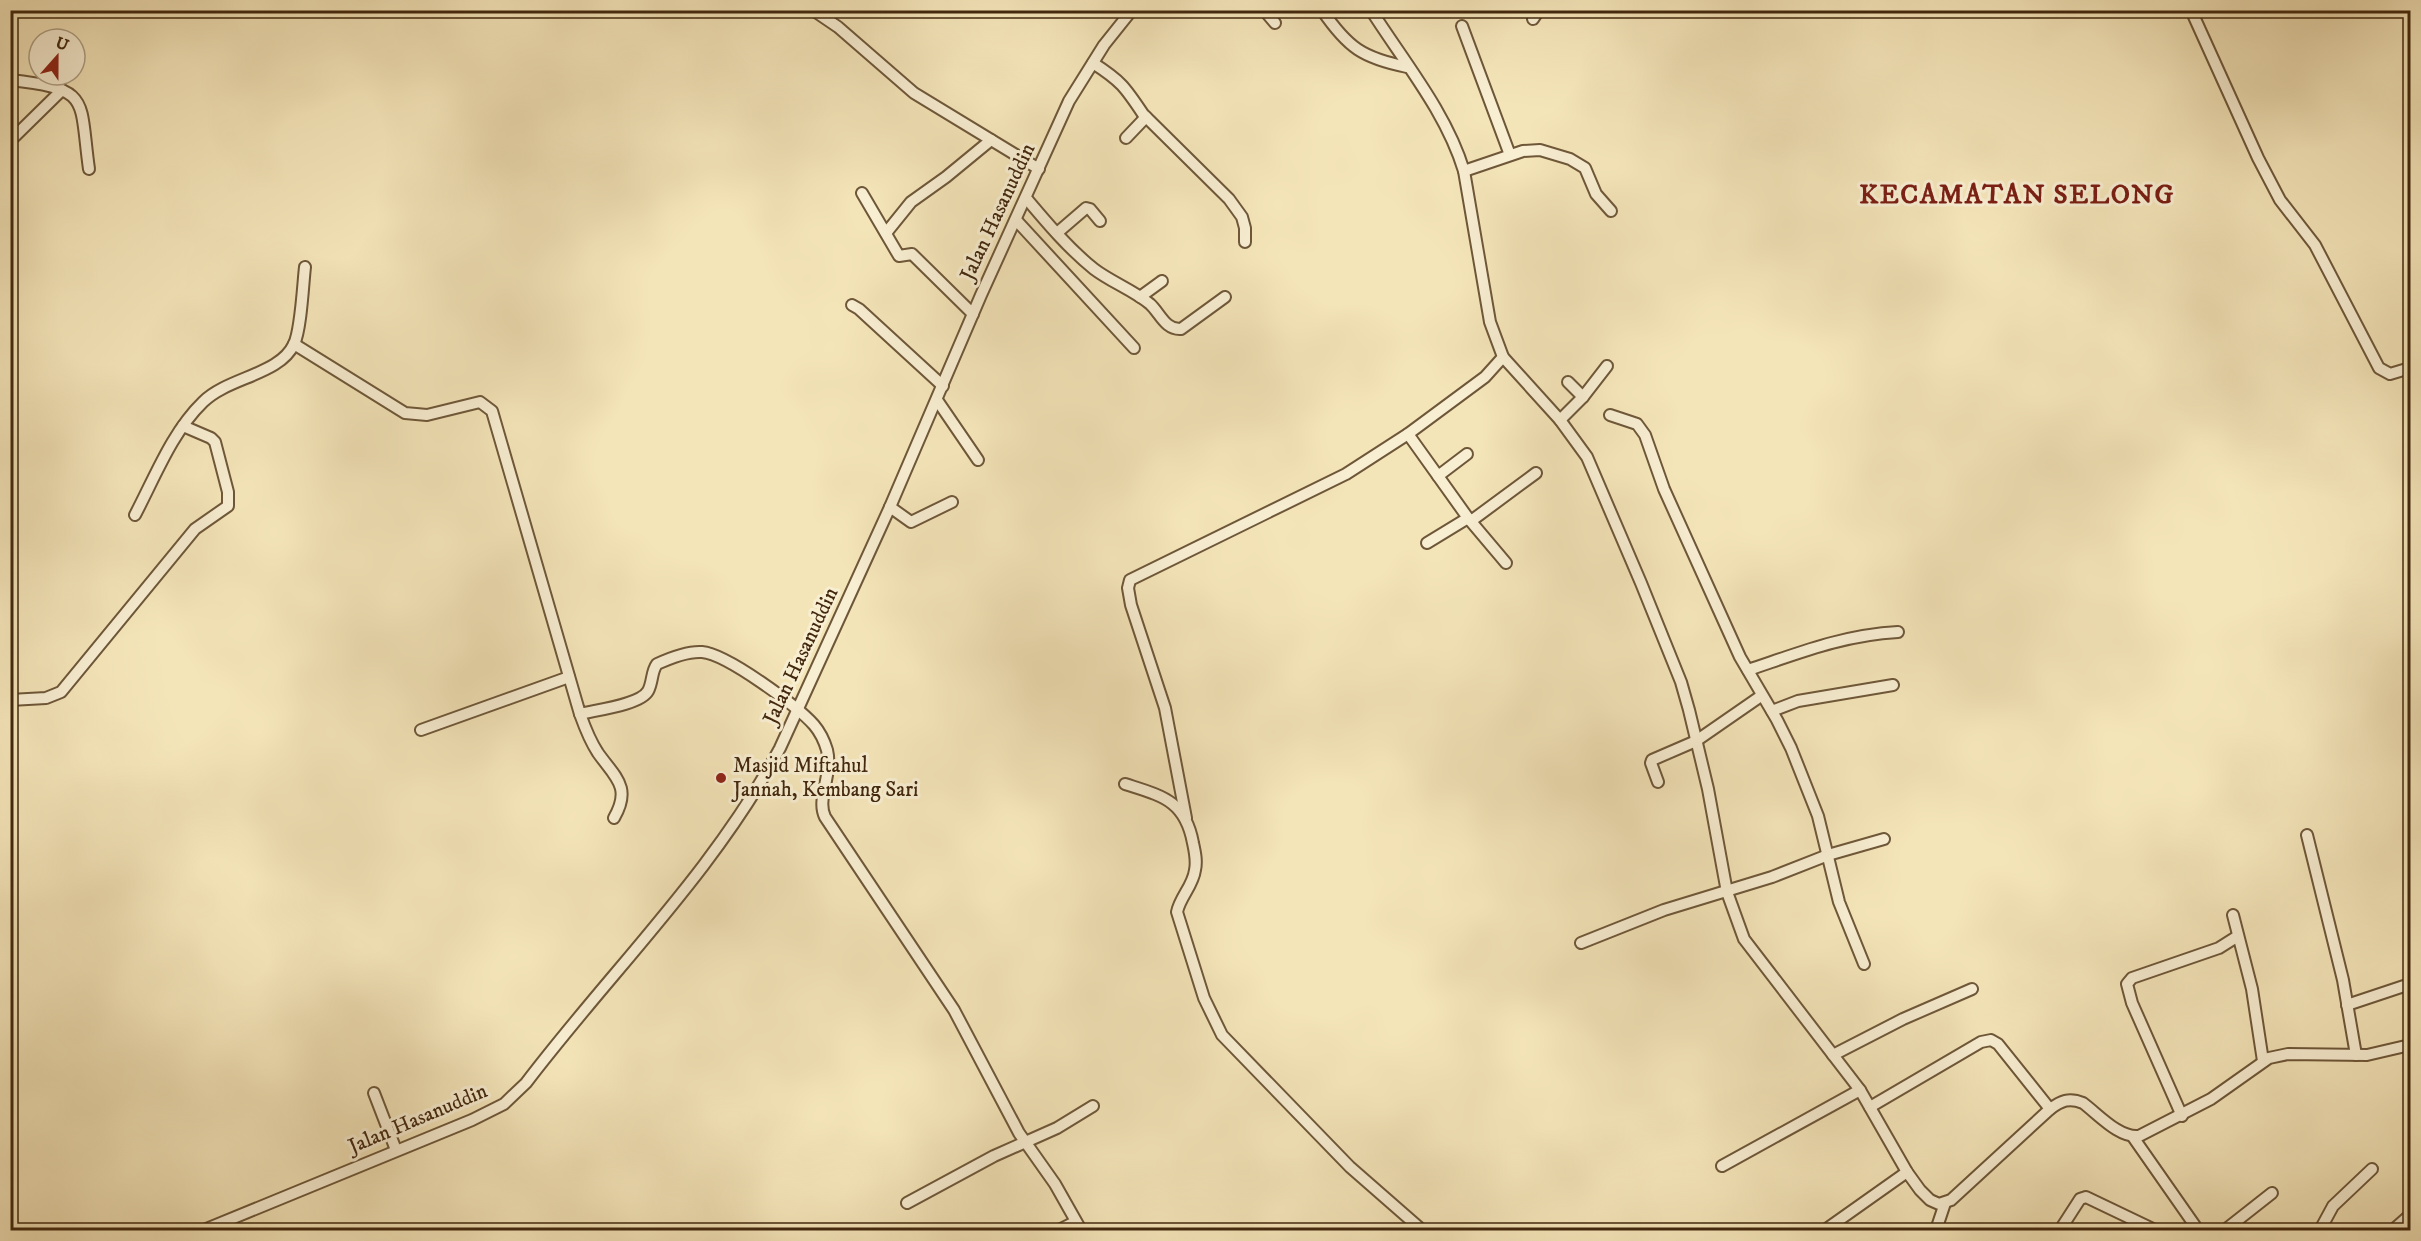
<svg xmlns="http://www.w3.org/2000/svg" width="2421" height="1241" font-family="'IM FELL DW Pica',serif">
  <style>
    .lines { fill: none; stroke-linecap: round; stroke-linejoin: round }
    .minor-casing { stroke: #6e5739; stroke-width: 14 }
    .minor { stroke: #f8eed2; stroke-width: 10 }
    .poi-dot { fill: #8f2418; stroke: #f8eed2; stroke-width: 2 }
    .labels { text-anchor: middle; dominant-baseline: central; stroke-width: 6; stroke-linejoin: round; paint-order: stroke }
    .street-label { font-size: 21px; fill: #42280e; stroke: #f8eed2 }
    .poi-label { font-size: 21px; fill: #42280e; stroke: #f8eed2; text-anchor: start }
    .district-label { font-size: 27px; font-weight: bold; letter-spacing: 1.5px; fill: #7a1f14; stroke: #f8eed2 }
  </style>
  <rect width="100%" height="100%" fill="#f4e5b9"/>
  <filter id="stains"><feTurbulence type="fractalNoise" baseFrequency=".00333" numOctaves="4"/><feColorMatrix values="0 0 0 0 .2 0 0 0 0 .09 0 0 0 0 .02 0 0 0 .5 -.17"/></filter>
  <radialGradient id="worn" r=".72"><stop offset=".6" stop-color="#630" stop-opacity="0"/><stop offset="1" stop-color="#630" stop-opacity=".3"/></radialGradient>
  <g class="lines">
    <defs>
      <g id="minor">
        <path d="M813 10 838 27 914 93 1039 169"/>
        <path d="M1264 10 1275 23"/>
        <path d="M1322 10C1348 48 1363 58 1407 67"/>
        <path d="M1371 10C1404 62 1446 112 1464 171L1490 322 1503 357 1560 420 1587 457 1641 583 1681 682 1689 710 1708 789 1727 892 1744 939 1860 1090 1907 1172 1920 1190 1930 1200 1939 1204 1951 1200 2050 1109C2061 1101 2069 1097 2083 1103 2099 1115 2119 1138 2139 1136L2211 1099 2269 1058 2288 1054 2367 1055 2410 1045"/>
        <path d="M2191 10 2258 158 2280 200 2315 245 2379 368 2390 374 2410 368"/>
        <path d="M1533 19 1539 10"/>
        <path d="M1462 26 1510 155"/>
        <path d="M1093 63C1121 81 1125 87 1143 114L1229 199 1242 217 1245 228V242"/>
        <path d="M10 80C92 89 79 98 89 169"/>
        <path d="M1126 138 1146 117"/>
        <path d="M10 141 62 90"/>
        <path d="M1464 171 1523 151 1540 150 1570 159 1585 168 1596 194 1611 211"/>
        <path d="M862 193 899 256 912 254 973 314"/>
        <path d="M1026 198C1047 223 1069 249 1094 269 1111 282 1133 290 1150 304 1160 313 1165 330 1181 329L1225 297"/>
        <path d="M1016 220 1134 348"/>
        <path d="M886 233 911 202 946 177 991 140"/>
        <path d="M1057 233 1086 208 1090 209 1100 221"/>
        <path d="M1140 297 1162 281"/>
        <path d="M852 305 859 309 943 386"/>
        <path d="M294 344 405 413 427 415 480 402 492 411 580 714C596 710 640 705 648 691 653 682 651 672 657 664 670 658 688 651 702 652 727 654 797 706 814 725 820 732 824 740 827 750 833 775 816 799 825 817L954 1010 1019 1133 1055 1184 1081 1230"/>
        <path d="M1568 382 1583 397"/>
        <path d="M937 400 978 460"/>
        <path d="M1610 415 1637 424 1645 435 1664 489 1740 657 1777 720 1791 748 1818 816 1839 902 1864 964"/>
        <path d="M1560 420 1583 397 1607 366"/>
        <path d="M1408 434 1468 518 1506 563"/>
        <path d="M1438 476 1467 454"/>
        <path d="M890 507 911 522 952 502"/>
        <path d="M135 515C155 477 172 432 203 402 228 377 280 375 294 344 301 330 303 284 305 267"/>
        <path d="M1471 521 1536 473"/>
        <path d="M1427 543 1468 518"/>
        <path d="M1748 670C1799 653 1843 635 1898 632"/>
        <path d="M10 700 46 698 61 692 195 529 228 506V492L215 442 211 438 183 426"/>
        <path d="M1772 711 1798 701 1893 685"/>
        <path d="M580 714C585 728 590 741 598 753 615 777 632 787 614 818"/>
        <path d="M421 730 569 677"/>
        <path d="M1658 782 1651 763 1652 760 1696 741 1761 696"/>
        <path d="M1125 784C1162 796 1185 800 1193 843 1195 852 1197 861 1195 870 1193 886 1180 897 1177 912L1204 998 1222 1035 1350 1167 1422 1230"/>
        <path d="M1186 818 1165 708 1131 605 1128 588 1130 580 1346 474 1408 434 1485 377 1503 357"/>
        <path d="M2307 835 2343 980 2356 1055"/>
        <path d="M2233 915 2252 989 2263 1061"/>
        <path d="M1581 943 1664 910 1772 877 1828 855 1884 839"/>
        <path d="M2347 1005 2410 984"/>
        <path d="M1833 1055 1903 1019 1972 989"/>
        <path d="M374 1093 396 1150"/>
        <path d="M1870 1107 1981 1042 1991 1040 1998 1044 2050 1109"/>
        <path d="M2182 1116 2132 1003 2127 984 2132 978 2219 948 2238 936"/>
        <path d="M2133 1137 2198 1230"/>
        <path d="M1722 1166 1860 1090"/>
        <path d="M907 1203 994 1156 1057 1128 1093 1106"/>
        <path d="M204 1230 472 1120 504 1104 526 1083C611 971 714 872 780 748L890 507 981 295 1069 101 1104 45 1132 10"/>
        <path d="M1059 1230 1075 1222"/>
        <path d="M1825 1230 1907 1172"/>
        <path d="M1936 1230 1945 1203"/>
        <path d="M2060 1230 2080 1199 2086 1197 2155 1230"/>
        <path d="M2225 1230 2272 1193"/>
        <path d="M2320 1230 2333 1206 2372 1169"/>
        <path d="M2393 1230 2410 1215"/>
      </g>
    </defs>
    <use href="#minor" class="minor-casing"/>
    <use href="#minor" class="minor"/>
  </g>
  <circle class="poi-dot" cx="721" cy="778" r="6"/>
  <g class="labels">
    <g class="street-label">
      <text transform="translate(998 212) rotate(-65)">Jalan Hasanuddin</text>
      <text transform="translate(801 656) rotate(-65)">Jalan Hasanuddin</text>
      <text transform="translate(418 1119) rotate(-23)">Jalan Hasanuddin</text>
    </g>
    <g class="poi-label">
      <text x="733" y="766">Masjid Miftahul<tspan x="733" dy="24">Jannah, Kembang Sari</tspan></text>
    </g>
    <g class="district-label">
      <text x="2017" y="195">KECAMATAN SELONG</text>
    </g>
  </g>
  <rect width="2421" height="1241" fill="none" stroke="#f4e5b9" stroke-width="36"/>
  <rect x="12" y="12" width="2397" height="1217" fill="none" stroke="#42280e" stroke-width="3"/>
  <rect x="18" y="18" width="2385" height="1205" fill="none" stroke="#42280e" stroke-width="1.5"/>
  <g transform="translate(57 57) rotate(21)"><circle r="28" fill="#f8eed2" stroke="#af9f84" stroke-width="1.5"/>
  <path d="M0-4.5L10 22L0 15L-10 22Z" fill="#8f2418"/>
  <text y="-9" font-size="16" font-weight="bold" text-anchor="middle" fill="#42280e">U</text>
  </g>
  <rect width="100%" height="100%" filter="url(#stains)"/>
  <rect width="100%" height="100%" fill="url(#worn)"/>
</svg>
